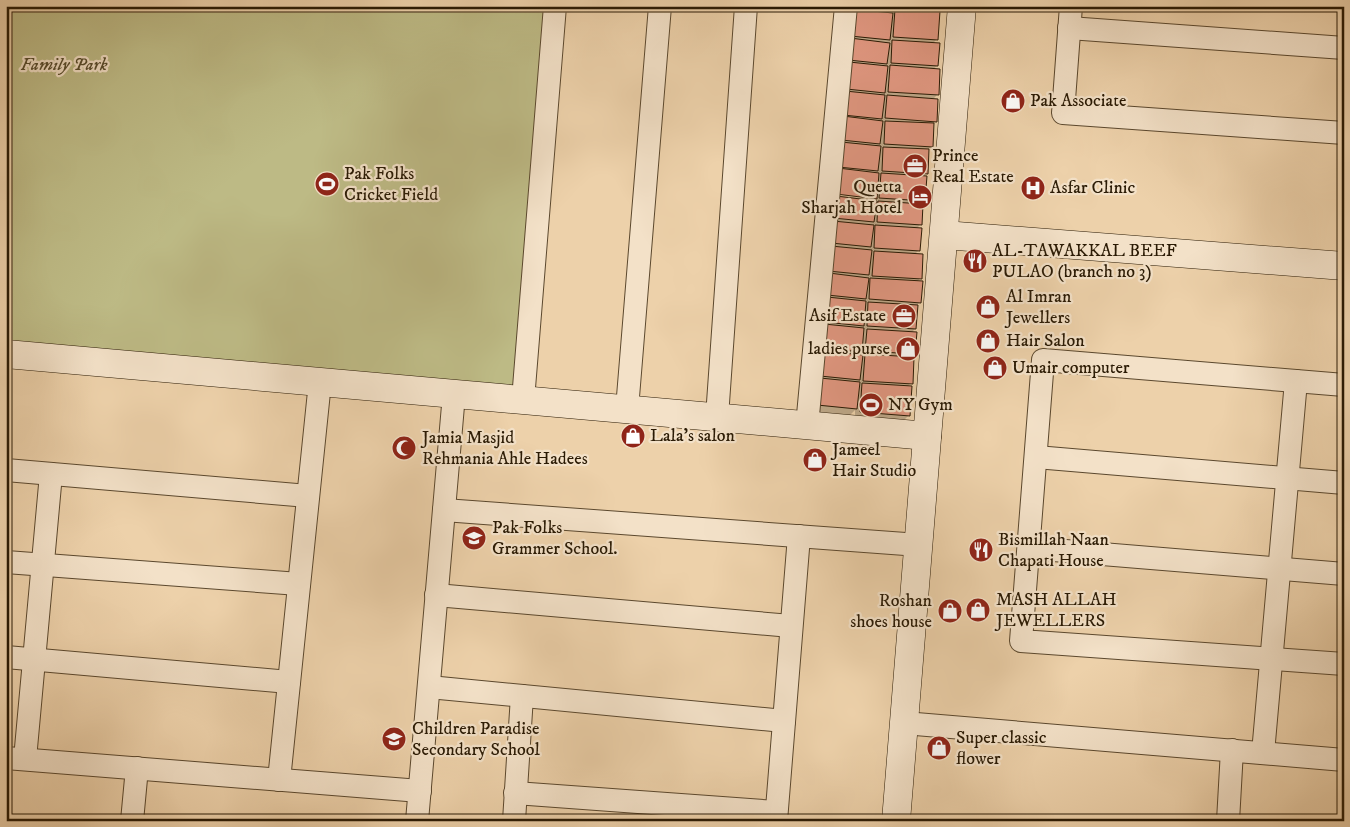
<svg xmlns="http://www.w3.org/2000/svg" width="1350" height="827" font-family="'IM FELL DW Pica',serif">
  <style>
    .green { fill: #bdba85; stroke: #746a44 }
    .shadow { fill: #0003 }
    .building { fill: #df967f; stroke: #2a1a04 }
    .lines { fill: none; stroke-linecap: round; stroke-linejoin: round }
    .street-casing { stroke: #5b482e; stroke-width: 24 }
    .secondary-casing { stroke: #2a1a04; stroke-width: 29 }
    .street { stroke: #f3e1c8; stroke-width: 22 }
    .secondary { stroke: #f3e1c8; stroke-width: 28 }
    .labels { text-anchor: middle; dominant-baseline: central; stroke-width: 4.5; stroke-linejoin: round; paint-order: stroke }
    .park-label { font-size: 18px; font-style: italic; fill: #564a2b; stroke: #f3e1c8 }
    .poi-label { font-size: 18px; fill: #2a1a04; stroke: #f3e1c8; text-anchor: start }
  </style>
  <rect width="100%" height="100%" fill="#edd1aa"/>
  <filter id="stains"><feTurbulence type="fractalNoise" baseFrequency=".004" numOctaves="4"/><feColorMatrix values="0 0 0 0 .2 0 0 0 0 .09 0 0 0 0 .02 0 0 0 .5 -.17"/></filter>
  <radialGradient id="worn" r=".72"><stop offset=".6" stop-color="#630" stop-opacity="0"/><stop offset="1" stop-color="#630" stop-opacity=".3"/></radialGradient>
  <path class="green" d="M6 6H555L523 400 6 354Z"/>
  <path class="shadow" d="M895 10 937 39 932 44 937 66 933 69 937 95 932 100 936 121 933 124 931 147 928 150 926 173 923 177 924 200 919 205 920 225 916 229 919 250 915 254 920 278 917 282 920 302 916 306 915 329 911 333 914 354 910 358 911 383 907 387 909 415 902 422 855 418V410L850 415 811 411 831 195 871 199V197L831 192 844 42Z"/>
  <g class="building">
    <path d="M853 9 893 13 890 40 850 36Z"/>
    <path d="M895 9 940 11 938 40 893 37Z"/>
    <path d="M850 38 890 43 887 64 848 60Z"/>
    <path d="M892 40 940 43 938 66 891 63Z"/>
    <path d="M849 62 888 66 885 93 846 89Z"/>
    <path d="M890 65 940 69 939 95 888 92Z"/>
    <path d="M845 91 885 95 882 119 843 115Z"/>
    <path d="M887 95 938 99 937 122 885 118Z"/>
    <path d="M843 116 883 121 880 144 841 140Z"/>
    <path d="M885 121 934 123 933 147 884 144Z"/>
    <path d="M841 142 881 146 878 171 838 167Z"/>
    <path d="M883 147 929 149 928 174 882 171Z"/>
    <path d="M838 168 879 173 877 199 836 194Z"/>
    <path d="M881 173 927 176 925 201 879 198Z"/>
    <path d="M836 196 877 201 874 222 833 218Z"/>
    <path d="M878 201 923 204 922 225 877 222Z"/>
    <path d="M833 221 874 225 871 247 831 243Z"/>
    <path d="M875 225 922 228 920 251 874 248Z"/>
    <path d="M831 246 872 250 869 275 828 271Z"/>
    <path d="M874 251 923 254 922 279 872 276Z"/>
    <path d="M829 273 869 278 866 299 827 295Z"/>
    <path d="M870 278 923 281 921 303 869 299Z"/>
    <path d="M827 297 866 301 864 326 824 322Z"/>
    <path d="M868 302 918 305 916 329 867 326Z"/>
    <path d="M824 324 864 328 862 352 822 348Z"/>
    <path d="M867 329 917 332 915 354 865 351Z"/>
    <path d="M822 351 863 355 860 380 820 376Z"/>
    <path d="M865 354 914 357 913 384 863 381Z"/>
    <path d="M820 378 860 382 857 409 817 405Z"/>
    <path d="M862 383 912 386 910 416 860 412Z"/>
  </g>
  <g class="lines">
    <defs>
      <g id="street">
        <path d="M1071 6 1063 113 1344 133"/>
        <path d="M1069 28 1344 48"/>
        <path d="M1344 385 1043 360 1021 641 1344 664"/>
        <path d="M523 400 555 6"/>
        <path d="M627 409 660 6"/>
        <path d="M717 417 746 6"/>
        <path d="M807 426 846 6"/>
        <path d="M1036 457 1344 483"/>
        <path d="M6 470 308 496"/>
        <path d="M444 510 919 545"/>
        <path d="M1029 548 1344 574"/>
        <path d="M6 562 299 584"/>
        <path d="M436 595 791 626"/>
        <path d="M6 657 289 682"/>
        <path d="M429 687 784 721"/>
        <path d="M904 723 1344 760"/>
        <path d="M1263 753 1296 381"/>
        <path d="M6 758 420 791"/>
        <path d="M25 759 51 474"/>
        <path d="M279 780 320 382"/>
        <path d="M515 793 776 812"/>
        <path d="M132 821 137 768"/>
        <path d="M417 821 454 394"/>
        <path d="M514 821 522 696"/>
        <path d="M776 821 799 536"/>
        <path d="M1228 821 1232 750"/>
      </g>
      <g id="secondary">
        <path d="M944 235 1344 266"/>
        <path d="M6 354 927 436"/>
        <path d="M896 821 962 6"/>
      </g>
    </defs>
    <use href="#street" class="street-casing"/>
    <use href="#secondary" class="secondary-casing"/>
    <use href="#street" class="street"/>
    <use href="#secondary" class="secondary"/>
  </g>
  <defs>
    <symbol id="shop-disc" viewBox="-11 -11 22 22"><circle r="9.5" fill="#8f2418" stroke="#f3e1c8"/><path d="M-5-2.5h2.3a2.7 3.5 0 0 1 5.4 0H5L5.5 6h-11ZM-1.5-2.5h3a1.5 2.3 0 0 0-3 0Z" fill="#fff"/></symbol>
    <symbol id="office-disc" viewBox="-11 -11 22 22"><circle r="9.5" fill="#8f2418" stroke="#f3e1c8"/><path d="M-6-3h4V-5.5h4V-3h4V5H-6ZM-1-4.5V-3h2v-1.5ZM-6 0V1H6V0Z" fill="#fff"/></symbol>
    <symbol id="stadium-disc" viewBox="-11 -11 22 22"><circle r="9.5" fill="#8f2418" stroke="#f3e1c8"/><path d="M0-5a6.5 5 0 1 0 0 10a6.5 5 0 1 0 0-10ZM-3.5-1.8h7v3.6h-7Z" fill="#fff"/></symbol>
    <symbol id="hospital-disc" viewBox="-11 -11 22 22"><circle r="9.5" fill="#8f2418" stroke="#f3e1c8"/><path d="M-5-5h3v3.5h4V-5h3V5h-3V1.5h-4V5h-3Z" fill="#fff"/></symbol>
    <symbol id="hotel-disc" viewBox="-11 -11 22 22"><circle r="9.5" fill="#8f2418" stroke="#f3e1c8"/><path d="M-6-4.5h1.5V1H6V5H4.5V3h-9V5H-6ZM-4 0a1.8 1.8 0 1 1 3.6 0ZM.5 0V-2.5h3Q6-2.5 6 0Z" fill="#fff"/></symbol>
    <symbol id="restaurant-disc" viewBox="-11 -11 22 22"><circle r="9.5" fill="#8f2418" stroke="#f3e1c8"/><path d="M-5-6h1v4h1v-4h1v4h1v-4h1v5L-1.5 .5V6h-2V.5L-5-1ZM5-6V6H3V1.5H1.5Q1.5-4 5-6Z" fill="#fff"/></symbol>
    <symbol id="mosque-disc" viewBox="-11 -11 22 22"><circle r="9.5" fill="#8f2418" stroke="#f3e1c8"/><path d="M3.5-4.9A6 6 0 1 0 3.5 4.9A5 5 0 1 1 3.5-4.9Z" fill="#fff"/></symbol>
    <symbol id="school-disc" viewBox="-11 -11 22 22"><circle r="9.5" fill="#8f2418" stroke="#f3e1c8"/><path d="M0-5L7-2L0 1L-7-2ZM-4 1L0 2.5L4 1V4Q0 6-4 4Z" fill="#fff"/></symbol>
  </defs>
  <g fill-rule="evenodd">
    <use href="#shop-disc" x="999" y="87" width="28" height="28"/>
    <use href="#office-disc" x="901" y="152" width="28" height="28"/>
    <use href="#stadium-disc" x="313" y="170" width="28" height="28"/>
    <use href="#hospital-disc" x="1019" y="174" width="28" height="28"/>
    <use href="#hotel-disc" x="906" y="183" width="28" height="28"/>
    <use href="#restaurant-disc" x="961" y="247" width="28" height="28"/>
    <use href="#shop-disc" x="974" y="293" width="28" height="28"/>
    <use href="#office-disc" x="890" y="302" width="28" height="28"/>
    <use href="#shop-disc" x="974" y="327" width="28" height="28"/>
    <use href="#shop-disc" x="894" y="335" width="28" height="28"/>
    <use href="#shop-disc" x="981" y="354" width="28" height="28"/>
    <use href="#stadium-disc" x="857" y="391" width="28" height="28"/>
    <use href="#shop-disc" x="619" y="422" width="28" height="28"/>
    <use href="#mosque-disc" x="390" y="434" width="28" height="28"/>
    <use href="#shop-disc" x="801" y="446" width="28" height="28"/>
    <use href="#school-disc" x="460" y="524" width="28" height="28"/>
    <use href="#restaurant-disc" x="967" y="536" width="28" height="28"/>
    <use href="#shop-disc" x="964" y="596" width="28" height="28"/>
    <use href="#shop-disc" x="936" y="597" width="28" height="28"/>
    <use href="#school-disc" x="380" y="725" width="28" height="28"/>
    <use href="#shop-disc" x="925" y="734" width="28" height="28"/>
  </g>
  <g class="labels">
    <g class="park-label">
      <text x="64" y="65">Family Park</text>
    </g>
    <g class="poi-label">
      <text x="1030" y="101">Pak Associate</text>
      <text x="932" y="156">Prince<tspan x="932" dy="21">Real Estate</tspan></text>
      <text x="344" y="174">Pak Folks<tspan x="344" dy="21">Cricket Field</tspan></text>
      <text x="902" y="187" text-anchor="end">Quetta<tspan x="902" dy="21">Sharjah Hotel</tspan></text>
      <text x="1050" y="188">Asfar Clinic</text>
      <text x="992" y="251">AL-TAWAKKAL BEEF<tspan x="992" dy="21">PULAO (branch no 3)</tspan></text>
      <text x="1006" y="297">Al Imran<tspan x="1006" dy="21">Jewellers</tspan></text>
      <text x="886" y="316" text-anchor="end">Asif Estate</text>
      <text x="1006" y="341">Hair Salon</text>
      <text x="890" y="349" text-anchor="end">ladies purse</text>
      <text x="1012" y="368">Umair computer</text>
      <text x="888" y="405">NY Gym</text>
      <text x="650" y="436">Lala's salon</text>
      <text x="422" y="438">Jamia Masjid<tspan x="422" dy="21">Rehmania Ahle Hadees</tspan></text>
      <text x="832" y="450">Jameel<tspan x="832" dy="21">Hair Studio</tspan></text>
      <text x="492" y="528">Pak Folks<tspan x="492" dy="21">Grammer School.</tspan></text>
      <text x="998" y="540">Bismillah Naan<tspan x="998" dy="21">Chapati House</tspan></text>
      <text x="996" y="600">MASH ALLAH<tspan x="996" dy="21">JEWELLERS</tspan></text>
      <text x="932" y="601" text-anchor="end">Roshan<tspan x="932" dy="21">shoes house</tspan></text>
      <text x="412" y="729">Children Paradise<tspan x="412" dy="21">Secondary School</tspan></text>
      <text x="956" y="738">Super classic<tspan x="956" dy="21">flower</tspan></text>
    </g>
  </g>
  <rect width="1350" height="827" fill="none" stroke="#edd1aa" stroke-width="25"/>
  <rect x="8" y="8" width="1335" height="812" fill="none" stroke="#2a1a04" stroke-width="2.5"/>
  <rect x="12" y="12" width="1325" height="802" fill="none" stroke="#2a1a04"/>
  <rect width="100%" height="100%" filter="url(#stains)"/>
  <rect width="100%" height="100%" fill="url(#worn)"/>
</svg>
